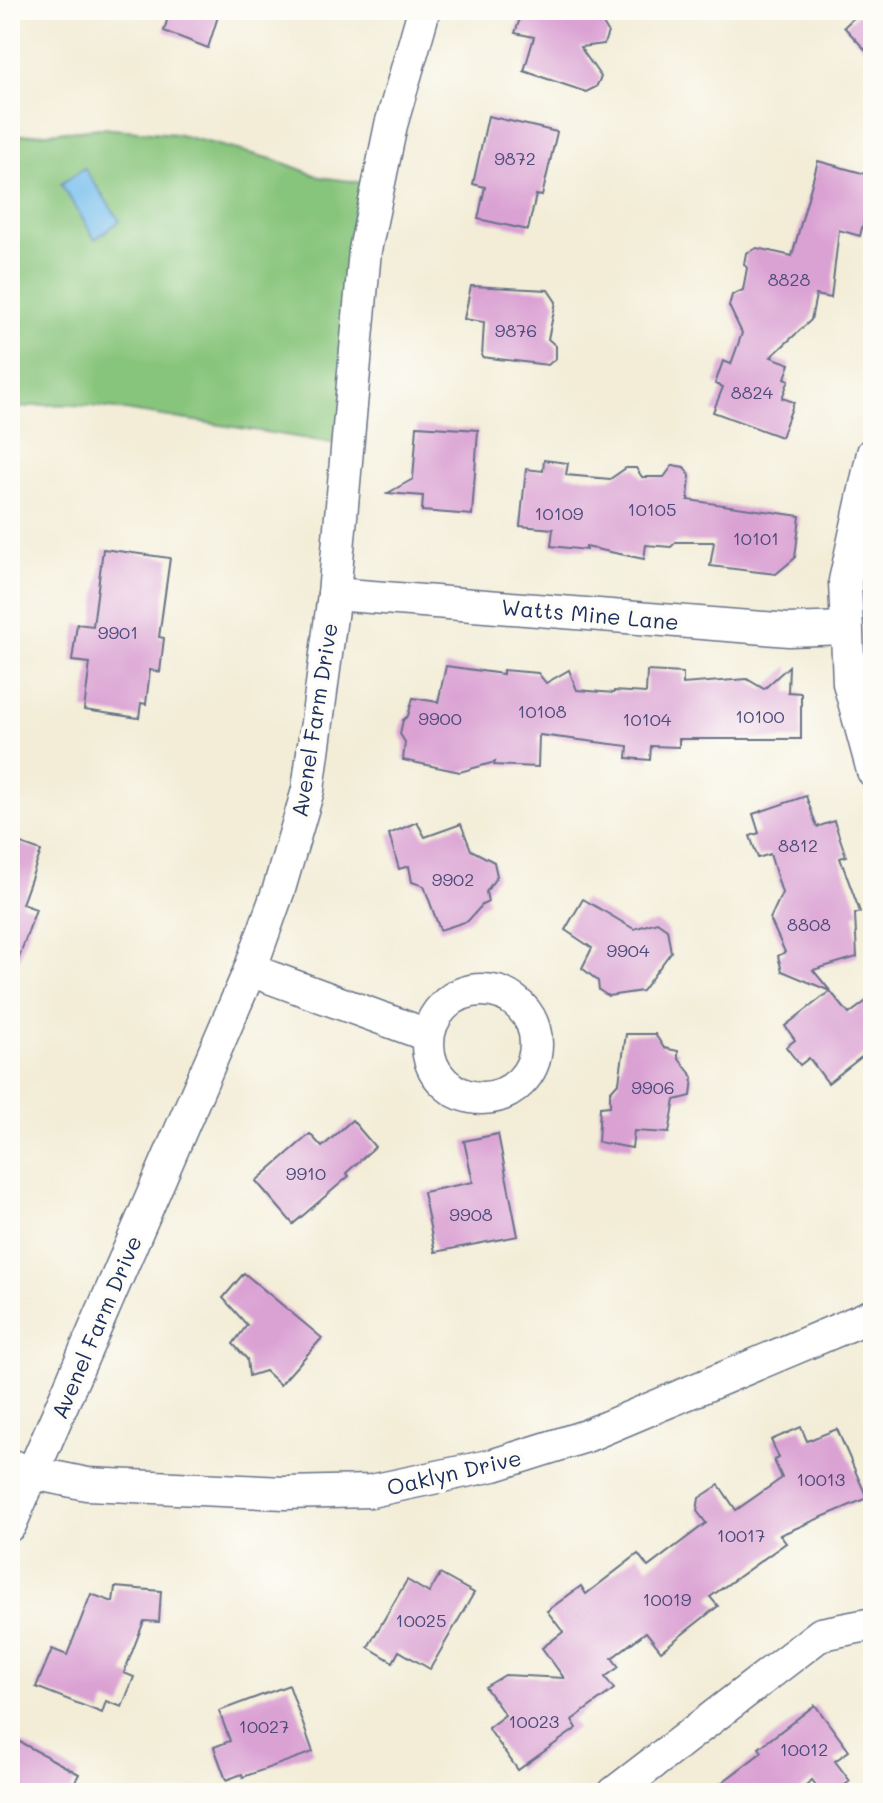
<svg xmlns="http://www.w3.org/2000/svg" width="883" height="1803" font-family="Mali,sans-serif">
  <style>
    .green { fill: #88c57b; stroke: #527a6c; stroke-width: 2 }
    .water { fill: #75bded; stroke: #4876a6; stroke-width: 2 }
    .building { fill: #daa1d3 }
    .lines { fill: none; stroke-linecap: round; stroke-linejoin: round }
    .minor-casing { stroke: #677288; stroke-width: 35 }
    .minor { stroke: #fff; stroke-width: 32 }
    .labels { text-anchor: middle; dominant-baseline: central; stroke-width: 8; stroke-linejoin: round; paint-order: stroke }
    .number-label { font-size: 18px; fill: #4b4c7b }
    .street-label { font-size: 22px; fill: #1b2f5e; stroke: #fdfcf7 }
  </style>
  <rect width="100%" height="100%" fill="#fdfcf7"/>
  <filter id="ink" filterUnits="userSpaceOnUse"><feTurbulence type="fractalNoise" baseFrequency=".0125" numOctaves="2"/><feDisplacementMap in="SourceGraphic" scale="16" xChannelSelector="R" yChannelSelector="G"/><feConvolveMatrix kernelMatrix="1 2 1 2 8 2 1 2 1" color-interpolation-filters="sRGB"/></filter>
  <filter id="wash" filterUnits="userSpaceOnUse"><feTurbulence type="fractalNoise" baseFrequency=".006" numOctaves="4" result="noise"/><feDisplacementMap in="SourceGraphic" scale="32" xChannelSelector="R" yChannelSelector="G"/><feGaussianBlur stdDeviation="1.8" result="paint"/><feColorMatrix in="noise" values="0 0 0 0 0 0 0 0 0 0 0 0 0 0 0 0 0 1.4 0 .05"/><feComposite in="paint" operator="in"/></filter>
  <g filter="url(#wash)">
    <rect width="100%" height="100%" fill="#f3edd7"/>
    <path class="green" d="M101 128 176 134 276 160 320 177 372 184 339 444C284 435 230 426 175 418 131 411 51 396 10 411V139L14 136Z"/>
    <path class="water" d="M84 168 120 221 95 239 61 184Z"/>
    <g id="blocks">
      <g class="building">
        <path d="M170 10H220L208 48 164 31Z"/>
        <path d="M523 10H565L602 22 608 32 604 44 580 47 601 77 596 87 586 92 524 71 534 37 515 33Z"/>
        <path d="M862 10H873V58L844 27Z"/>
        <path d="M488 116 557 132 542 196 536 195 528 230 478 219 485 187 473 184Z"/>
        <path d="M818 161 873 176V214L866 212 860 236 839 230 831 298 816 295 811 320 771 357 790 364 785 378 789 380 782 398 794 402 781 437 713 412 723 387 715 384 723 361 731 364 742 333 729 306 732 295 743 290 747 268 744 264 746 253 757 248 792 256Z"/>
        <path d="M471 286 548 290 556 302 548 339 556 346V358L548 365 482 357 484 322 464 319Z"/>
        <path d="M417 426 478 430 472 515 422 511 423 496 388 493 413 479Z"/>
        <path d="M544 460 568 463 566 475 610 479 626 468H636L642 477H664L673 465 684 467 690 476 688 500 800 516 795 558 776 574 710 566 714 542H676L671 547 646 545 644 559 586 547V550L551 546 553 529 520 526 526 469 543 471Z"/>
        <path d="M103 549 170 558 159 637 164 638 160 672 150 670 146 704 141 703 139 718 84 710 90 663 72 661 77 624 93 626Z"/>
        <path d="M446 666 503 674V670L538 673 546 683 569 670 577 690 614 693V691L646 693 647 671 683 673V684L747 679 764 689 789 666 788 692 801 693V739H679V747L651 746 650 760 627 758 628 746 539 735 538 767 494 765 495 762 460 772 403 760 405 742 400 734 403 720 408 716 413 698 438 702Z"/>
        <path d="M806 796 817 827 834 821 846 856 840 858 860 912 855 914 857 957 813 970 849 1014 873 996V1048L828 1083 809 1058 800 1065 786 1047 795 1040 785 1026 830 991 782 971 778 956 785 952 770 919 782 893 770 854 758 858 750 836 759 833 753 814Z"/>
        <path d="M417 822 425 837 461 824 471 850 494 862 497 876 486 892 488 902 482 905 468 921 440 930 424 886 412 882 409 866 399 869 389 834Z"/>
        <path d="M10 840 41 851 22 904 36 909 14 972 10 971Z"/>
        <path d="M583 899 634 929 657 922 667 929 671 952 642 991 608 996 599 990 598 981 582 968 592 948 565 930Z"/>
        <path d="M626 1034H655L664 1048 678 1051V1058L693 1077 691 1096 675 1100 669 1133 634 1131 632 1148 598 1142 600 1107 610 1106V1092L619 1082Z"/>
        <path d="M352 1120 375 1147 346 1173 349 1176 293 1224 256 1181 310 1134 322 1147Z"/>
        <path d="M498 1134 518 1236 435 1252 423 1192 473 1182 464 1141Z"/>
        <path d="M244 1273 322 1338 280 1385 265 1371 249 1376 247 1359 233 1344 247 1325 223 1298Z"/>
        <path d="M801 1427 807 1441 837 1429 867 1498 780 1535 786 1543 710 1597 718 1606 661 1651 646 1632 612 1658 619 1667 605 1677 614 1689 572 1720 577 1728 518 1770 488 1728 505 1715 485 1687 505 1675 564 1678 542 1648 563 1632 547 1611 581 1586 586 1594 638 1554 648 1567 706 1523 697 1511 699 1498 719 1485 736 1510 782 1478 774 1460 779 1458 771 1440Z"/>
        <path d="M440 1574 474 1593 430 1669 399 1651 393 1662 368 1647 407 1580 429 1593Z"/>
        <path d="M115 1587 161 1591 159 1622 144 1621 124 1673 134 1677 122 1707 106 1701 102 1713 36 1687 52 1649 67 1655 91 1594 113 1602Z"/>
        <path d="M289 1685 313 1752 243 1777 242 1774 226 1780 214 1747 230 1741 219 1711Z"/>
        <path d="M815 1705 849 1751 835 1761 850 1781 835 1793H822L812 1780 796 1793H708L762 1752 759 1748Z"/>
        <path d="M18 1741 79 1774 69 1793H10V1756Z"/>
      </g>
    </g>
  </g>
  <g filter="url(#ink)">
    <use href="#blocks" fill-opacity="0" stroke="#677288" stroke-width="2"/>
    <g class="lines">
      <defs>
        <g id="minor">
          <path d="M873 453 845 581 849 683 873 771"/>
          <path d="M334 594 789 630 846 628"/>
          <path d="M250 970 427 1035"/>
          <circle cx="482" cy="1044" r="54"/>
          <path d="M10 1465 33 1473 87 1484 285 1493 371 1491 494 1465 586 1436 873 1315"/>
          <path d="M10 1525 250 970 279 889 308 790 334 594 365 250 391 125 424 10"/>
          <path d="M614 1793 821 1634 873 1624"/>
        </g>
      </defs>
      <use href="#minor" class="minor-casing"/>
      <use href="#minor" class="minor"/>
    </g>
  </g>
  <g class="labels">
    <g class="number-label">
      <text x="515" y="158">9872</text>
      <text x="789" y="279">8828</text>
      <text x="516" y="330">9876</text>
      <text x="752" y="392">8824</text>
      <text x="652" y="509">10105</text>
      <text x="559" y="513">10109</text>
      <text x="756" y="538">10101</text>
      <text x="118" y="632">9901</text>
      <text x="542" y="711">10108</text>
      <text x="760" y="716">10100</text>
      <text x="440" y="718">9900</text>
      <text x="647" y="719">10104</text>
      <text x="798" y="845">8812</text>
      <text x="453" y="879">9902</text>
      <text x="809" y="924">8808</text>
      <text x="628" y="950">9904</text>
      <text x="653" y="1087">9906</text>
      <text x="306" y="1173">9910</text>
      <text x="471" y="1214">9908</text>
      <text x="821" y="1479">10013</text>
      <text x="741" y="1535">10017</text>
      <text x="667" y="1599">10019</text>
      <text x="421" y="1620">10025</text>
      <text x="534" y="1721">10023</text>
      <text x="264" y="1726">10027</text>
      <text x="804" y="1749">10012</text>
    </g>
    <g class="street-label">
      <text transform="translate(590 614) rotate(5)">Watts Mine Lane</text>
      <text transform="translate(314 720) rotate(-81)">Avenel Farm Drive</text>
      <text transform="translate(96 1327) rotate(-67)">Avenel Farm Drive</text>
      <text transform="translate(454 1472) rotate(-13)">Oaklyn Drive</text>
    </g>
  </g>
  <rect width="883" height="1803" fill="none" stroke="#fdfcf7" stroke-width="40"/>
</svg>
